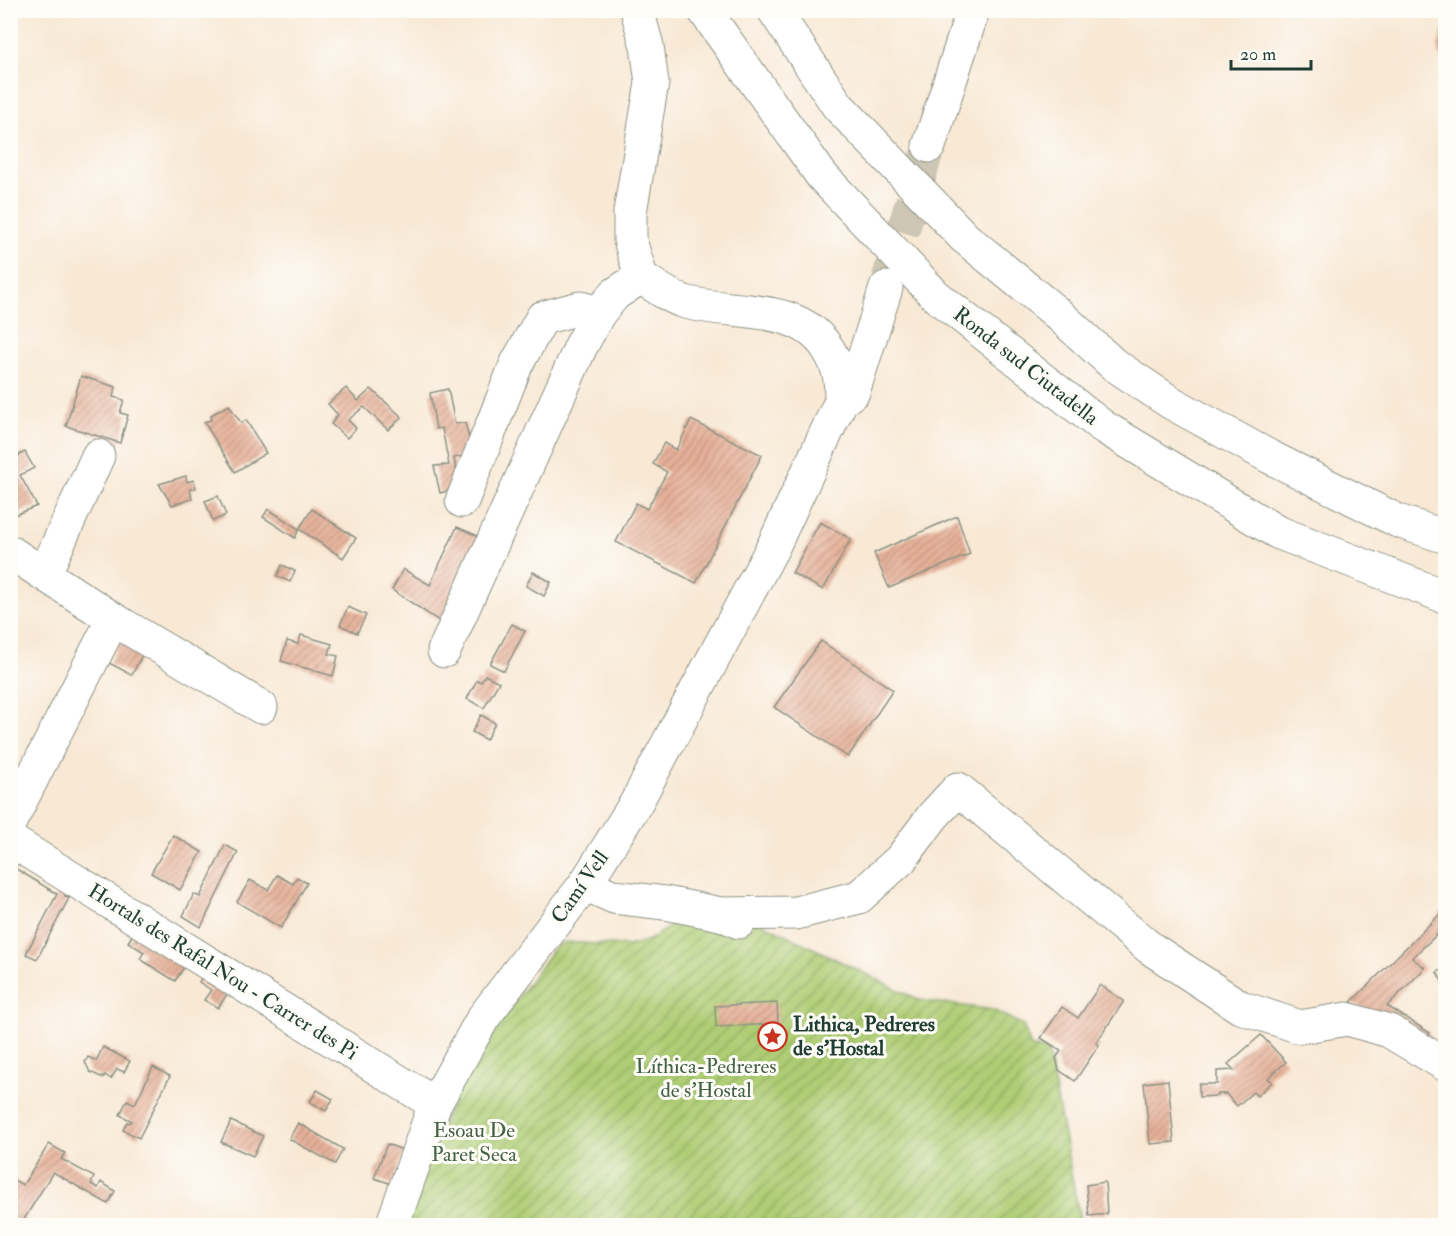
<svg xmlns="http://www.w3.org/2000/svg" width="1456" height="1236" font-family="'IM FELL Double Pica',serif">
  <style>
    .garden { fill: url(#garden-furrows); stroke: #678554; stroke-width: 1.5 }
    .building { fill: url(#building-hatch) }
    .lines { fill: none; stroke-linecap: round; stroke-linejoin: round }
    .minor-tunnel { stroke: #cdc6b4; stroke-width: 33; stroke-dasharray: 33 16; stroke-linecap: butt }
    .minor-casing { stroke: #8c9284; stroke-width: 35 }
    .major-casing { stroke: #8c9284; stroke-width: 35 }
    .minor { stroke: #fff; stroke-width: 33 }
    .major { stroke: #fff; stroke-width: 33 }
    .labels { text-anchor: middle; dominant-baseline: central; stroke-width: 6; stroke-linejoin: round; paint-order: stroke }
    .street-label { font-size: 21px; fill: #1f3d34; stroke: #fdfcf7 }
    .poi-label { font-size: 21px; font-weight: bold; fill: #1f3d34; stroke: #fdfcf7; text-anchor: start }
    .park-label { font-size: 21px; fill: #436144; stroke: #fdfcf7 }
  </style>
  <defs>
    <pattern id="garden-furrows" width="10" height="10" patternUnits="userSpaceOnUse" patternTransform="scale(1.5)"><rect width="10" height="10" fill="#afcd74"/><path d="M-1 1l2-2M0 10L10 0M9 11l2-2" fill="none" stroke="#8ea860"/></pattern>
    <pattern id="building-hatch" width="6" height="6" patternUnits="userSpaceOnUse" patternTransform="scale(1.5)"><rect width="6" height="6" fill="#e7b199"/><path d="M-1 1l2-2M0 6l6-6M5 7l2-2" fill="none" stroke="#bb917e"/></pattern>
  </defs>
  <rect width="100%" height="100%" fill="#fdfcf7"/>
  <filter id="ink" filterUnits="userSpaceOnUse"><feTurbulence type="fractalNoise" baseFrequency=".0167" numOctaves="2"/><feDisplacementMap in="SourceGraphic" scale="12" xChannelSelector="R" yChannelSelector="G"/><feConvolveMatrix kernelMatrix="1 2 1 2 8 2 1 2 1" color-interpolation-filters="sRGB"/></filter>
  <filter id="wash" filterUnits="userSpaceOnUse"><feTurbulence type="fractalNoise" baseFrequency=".008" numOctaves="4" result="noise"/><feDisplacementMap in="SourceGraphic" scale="24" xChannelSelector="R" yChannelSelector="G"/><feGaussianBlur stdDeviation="1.35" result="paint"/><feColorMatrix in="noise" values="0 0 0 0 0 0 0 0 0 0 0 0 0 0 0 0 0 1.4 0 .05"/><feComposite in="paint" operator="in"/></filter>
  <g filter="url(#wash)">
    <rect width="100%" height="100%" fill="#f8e8d4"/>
    <path class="garden" d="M705 921 760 922 919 1000 993 1010 1023 1025 1031 1047 1048 1051 1081 1225 405 1226 437 1137 469 1065 554 948 565 942 628 946 649 940 673 924Z"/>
    <g id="blocks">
      <g class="building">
        <path d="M1446 25V64L1439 53 1438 43Z"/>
        <path d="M81 376 116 387 113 397 124 400 120 413 128 415 120 443 66 426Z"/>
        <path d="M346 388 358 401 371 389 402 417 388 430 364 407 348 420 356 428 347 438 331 424 338 415 328 404Z"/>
        <path d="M448 389 455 424 465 423 473 453 454 458 459 488 440 493 434 466 449 465 442 428 436 429 430 393Z"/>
        <path d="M229 405 241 423 246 420 266 453 235 472 204 422 211 420V415Z"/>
        <path d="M691 420 762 455 696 583 616 542 636 503 647 509 667 472 653 464 664 443 676 450Z"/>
        <path d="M25 452 34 468 20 475 37 506 10 517V460Z"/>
        <path d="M186 476 187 482 194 480 196 488 190 489 192 499 172 505 159 484Z"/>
        <path d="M218 496 226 515 213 521 205 501Z"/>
        <path d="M268 509 299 529 295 538 263 517Z"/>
        <path d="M312 509 356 538 343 558 299 529Z"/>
        <path d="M957 516 970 554 889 588 874 553Z"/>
        <path d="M820 522 851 539 823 590 792 573Z"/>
        <path d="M457 527 482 538 442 623 392 590 403 569 430 585Z"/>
        <path d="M282 565 295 571 290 582 277 576Z"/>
        <path d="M533 572 551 582 544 596 526 586Z"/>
        <path d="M348 607 366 615 357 633 340 625Z"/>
        <path d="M512 624 525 631 504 671 490 664Z"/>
        <path d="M301 635 332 644 329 654 338 656 333 676 281 661 287 641 298 644Z"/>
        <path d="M122 637 144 651 132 675 109 663Z"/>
        <path d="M821 641 893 690 848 757 774 707Z"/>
        <path d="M485 675 499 682 484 708 467 699 477 680 481 682Z"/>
        <path d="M481 715 495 723 486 740 472 732Z"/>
        <path d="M173 835 202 852 180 890 151 873Z"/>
        <path d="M225 845 238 852 201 927 183 916 194 894 200 897Z"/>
        <path d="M10 852 70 889 65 896 69 898 37 959 26 954 57 894 10 865Z"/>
        <path d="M277 875 293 884 297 877 307 883 281 928 237 902 250 880 268 890Z"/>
        <path d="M1446 908V926L1412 958 1425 968 1387 1006 1430 1033 1423 1042 1351 1002Z"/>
        <path d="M136 929 188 961 175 981 140 959 144 952 128 942Z"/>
        <path d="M1446 968V989L1437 972Z"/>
        <path d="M205 972 231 988 218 1008 204 1000 211 990 199 982Z"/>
        <path d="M1100 985 1124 1001 1096 1043 1099 1045 1075 1081 1059 1070 1056 1058 1061 1051 1041 1038 1062 1007 1078 1018Z"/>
        <path d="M777 1003 778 1024 716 1027 715 1006Z"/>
        <path d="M1261 1035 1286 1062 1268 1078 1272 1082 1257 1096 1253 1092 1237 1106 1226 1094H1218V1096L1199 1097V1084H1217V1071L1234 1070 1228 1064Z"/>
        <path d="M103 1047 130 1061 124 1072 117 1069 111 1079 105 1075 103 1078 90 1072 85 1062 88 1057 96 1061Z"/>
        <path d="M153 1067 170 1076 139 1138 123 1130 127 1122 130 1123 132 1121 120 1115 127 1100 135 1104Z"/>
        <path d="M1168 1080 1174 1142 1150 1144 1144 1083Z"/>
        <path d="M317 1090 333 1099 326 1111 310 1102Z"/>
        <path d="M231 1121 263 1136 253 1156 221 1142Z"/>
        <path d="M298 1123 343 1149 335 1164 289 1139Z"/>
        <path d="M49 1144 65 1153 61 1159 94 1177 91 1184 98 1188 101 1182 115 1191 108 1204 53 1172 20 1226H10V1206L15 1200 10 1197V1186L14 1180 23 1185Z"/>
        <path d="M387 1144 405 1151 392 1184 374 1178Z"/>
        <path d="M1105 1182 1107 1214 1089 1216 1086 1185Z"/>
      </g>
    </g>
  </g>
  <g filter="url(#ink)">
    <use href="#blocks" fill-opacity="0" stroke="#8c9284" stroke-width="1.5"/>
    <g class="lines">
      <path class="minor-tunnel" d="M888 279 929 146"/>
      <defs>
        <g id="minor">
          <path d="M637 10 647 46 652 83 630 212V240L641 277"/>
          <path d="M929 146 973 10"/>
          <path d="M841 401 853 392 886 288"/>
          <path d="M462 501 516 365 542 318 580 308 599 313"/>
          <path d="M10 552 113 619 10 822"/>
          <path d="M45 573 98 456"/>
          <path d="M113 619 261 707"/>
          <path d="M10 840 435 1104"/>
          <path d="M585 884 614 897 665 903 721 914 739 922"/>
          <path d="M721 914 796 913 859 897 901 859 933 816 958 789 1150 948 1240 1007 1300 1027 1347 1019 1389 1031 1446 1065"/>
          <path d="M392 1226 435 1104 483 1018 585 884 636 803 773 547 841 401C841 379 840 369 828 349 799 302 732 315 685 302 669 297 655 286 641 277L615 294 599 313 581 346 444 651"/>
        </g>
        <g id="major">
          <path d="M704 10 822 176 936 296 1102 426 1277 532 1446 597"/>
          <path d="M774 10 838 106 965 238 1058 314 1113 364 1170 402 1270 457 1398 521 1446 537"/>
        </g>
      </defs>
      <use href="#minor" class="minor-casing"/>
      <use href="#major" class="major-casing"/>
      <use href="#minor" class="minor"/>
      <use href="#major" class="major"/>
    </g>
  </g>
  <defs>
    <symbol id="sight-ring" viewBox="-11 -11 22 22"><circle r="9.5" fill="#fdfcf7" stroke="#c8321e" stroke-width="1.5"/><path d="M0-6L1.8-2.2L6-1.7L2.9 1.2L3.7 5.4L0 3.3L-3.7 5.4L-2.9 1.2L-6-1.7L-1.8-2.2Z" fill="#c8321e"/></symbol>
  </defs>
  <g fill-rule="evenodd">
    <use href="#sight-ring" x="756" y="1020" width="33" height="33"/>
  </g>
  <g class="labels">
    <g class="street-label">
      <text transform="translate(1026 366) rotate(38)">Ronda sud Ciutadella</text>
      <text transform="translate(580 887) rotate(-55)">Camí Vell</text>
      <text transform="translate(223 972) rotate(32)">Hortals des Rafal Nou - Carrer des Pi</text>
    </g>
    <g class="poi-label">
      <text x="793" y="1024">Lithica, Pedreres<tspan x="793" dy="24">de s'Hostal</tspan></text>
    </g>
    <g class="park-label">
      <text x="706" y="1066">Líthica-Pedreres<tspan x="706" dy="24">de s’Hostal</tspan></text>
      <text x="474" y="1130">Esoau De<tspan x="474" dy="24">Paret Seca</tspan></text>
    </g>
  </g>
  <rect width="1456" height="1236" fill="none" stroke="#fdfcf7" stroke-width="36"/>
  <path d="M1231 60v9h80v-9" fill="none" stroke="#1f3d34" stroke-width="3"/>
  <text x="1240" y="60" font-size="18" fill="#1f3d34" stroke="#fdfcf7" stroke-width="4.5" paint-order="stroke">20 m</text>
</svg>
